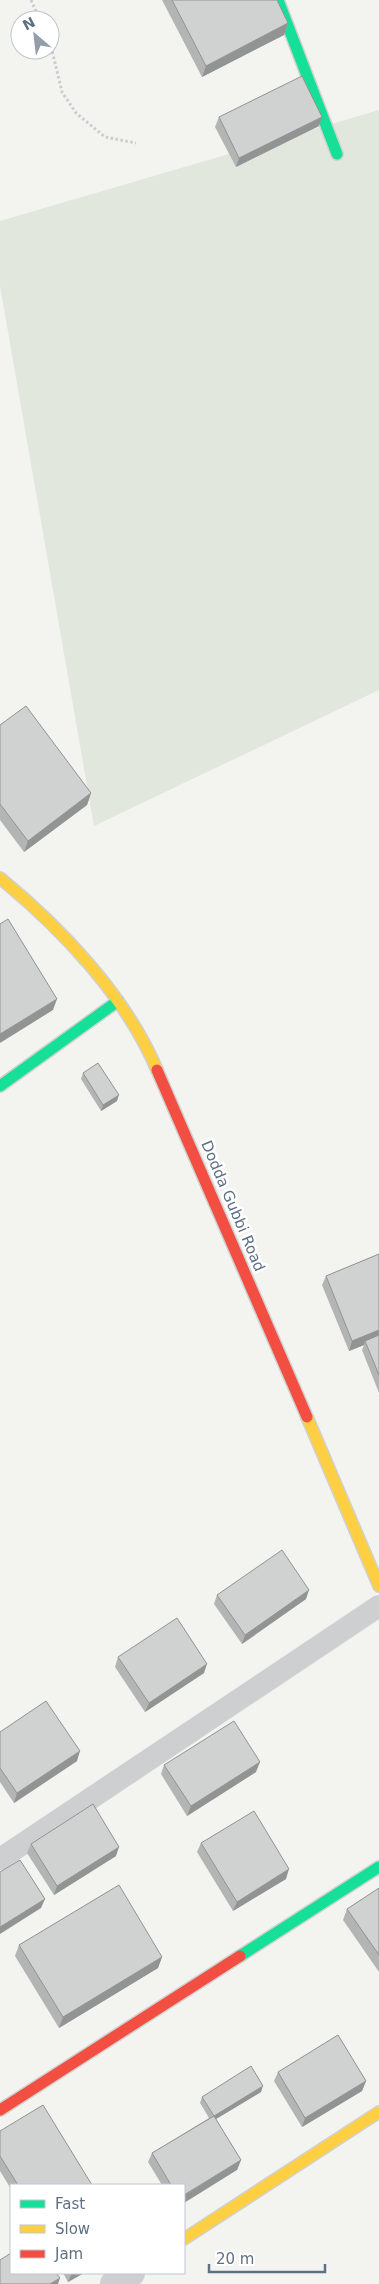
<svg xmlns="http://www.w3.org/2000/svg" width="379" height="2284" font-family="'DejaVu Sans',sans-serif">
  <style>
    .green { fill: #e2e7de }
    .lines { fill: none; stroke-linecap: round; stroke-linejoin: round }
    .fast-casing { stroke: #cfd1d1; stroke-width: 14 }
    .slow-casing { stroke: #cfd1d1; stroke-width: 14 }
    .jam-casing { stroke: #cfd1d1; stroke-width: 14 }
    .path { stroke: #ccc; stroke-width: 3; stroke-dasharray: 2.5 2.5; stroke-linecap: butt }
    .lane { stroke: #cecfd0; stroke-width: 22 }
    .street { stroke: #cecfd0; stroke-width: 28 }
    .fast { stroke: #16e098; stroke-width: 11 }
    .slow { stroke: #ffcf43; stroke-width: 11 }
    .jam { stroke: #f24e42; stroke-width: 11 }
    .wall { fill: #b3b5b5 }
    .shaded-wall { fill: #929393 }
    .building { fill: #d0d2d2; stroke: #929393 }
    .labels { text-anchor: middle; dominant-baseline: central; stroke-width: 5; stroke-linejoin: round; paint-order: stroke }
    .street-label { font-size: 15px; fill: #607084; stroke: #fff }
  </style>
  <rect width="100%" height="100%" fill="#f3f4f0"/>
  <path class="green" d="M379 110V690L94 826 0 286V221Z"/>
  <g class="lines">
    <defs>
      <g id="fast">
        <path d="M278 0 337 154"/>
        <path d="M0 1086 118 1001"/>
        <path d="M240 1956 379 1867"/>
      </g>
      <g id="slow">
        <path d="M0 878C61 928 126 996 157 1070"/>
        <path d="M307 1417 379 1586"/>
        <path d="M184 2239 379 2112"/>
      </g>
      <g id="jam">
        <path d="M157 1070 307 1417"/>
        <path d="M0 2110 240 1956"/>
      </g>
    </defs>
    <use href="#fast" class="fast-casing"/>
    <use href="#slow" class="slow-casing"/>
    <use href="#jam" class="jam-casing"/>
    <g class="path">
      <path d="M31 0 40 20"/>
      <path d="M50 42 62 92 76 113 105 137 136 143"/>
    </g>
    <path class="lane" d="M0 1859 379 1606"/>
    <path class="street" d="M114 2284 131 2273"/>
    <use href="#fast" class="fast"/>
    <use href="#slow" class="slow"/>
    <use href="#jam" class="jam"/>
  </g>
  <g class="wall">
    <path d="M162 0H277L288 23 284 35 202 77Z"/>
    <path d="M219 117 319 126 236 167 215 127Z"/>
    <path d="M0 725 91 793 87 805 24 852 0 820Z"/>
    <path d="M83 1073 117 1101 101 1111 81 1079Z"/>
    <path d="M379 1254V1393L362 1350 364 1345 349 1351 322 1285 326 1276Z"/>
    <path d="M217 1595 306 1599 242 1644 214 1604Z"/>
    <path d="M118 1657 204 1673 145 1712 115 1667Z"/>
    <path d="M0 1732 77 1761 14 1803 0 1782Z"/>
    <path d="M164 1765 256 1772 187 1816 161 1774Z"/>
    <path d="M201 1843 286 1879 233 1911 197 1852Z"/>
    <path d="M31 1844 116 1856 54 1895 27 1853Z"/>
    <path d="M379 1888V1972L343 1920 347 1909Z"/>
    <path d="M19 1945 162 1957 158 1968 59 2028 15 1956Z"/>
    <path d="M278 2072 366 2081 362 2091 302 2127 274 2081Z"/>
    <path d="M261 2092 216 2119 241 2160 237 2170 184 2185H162L148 2162 152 2153 209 2118 200 2103 202 2097Z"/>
    <path d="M0 2131 92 2185H11V2189L0 2171Z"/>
    <path d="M63 2273H84L68 2282Z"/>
  </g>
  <g class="shaded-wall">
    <path d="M288 23 284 35 202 77 206 66Z"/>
    <path d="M322 117 319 126 236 167 239 158Z"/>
    <path d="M91 793 87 805 24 852 28 841Z"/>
    <path d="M57 999 53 1010 0 1043V1034Z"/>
    <path d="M119 1095 117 1101 101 1111 103 1105Z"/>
    <path d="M379 1330V1339L365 1341 364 1345 349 1351 352 1341Z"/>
    <path d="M309 1590 306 1599 242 1644 245 1635Z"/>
    <path d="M207 1664 204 1673 145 1712 149 1703Z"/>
    <path d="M80 1751 77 1761 14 1803 17 1793Z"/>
    <path d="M260 1762 256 1772 187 1816 191 1806Z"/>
    <path d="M119 1847 116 1856 54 1895 57 1886Z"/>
    <path d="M289 1869 286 1879 233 1911 237 1902Z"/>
    <path d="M45 1899 41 1908 0 1934V1927Z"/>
    <path d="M162 1957 158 1968 59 2028 63 2017Z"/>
    <path d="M366 2081 362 2091 302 2127 305 2118Z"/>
    <path d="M263 2086 261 2092 211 2122 214 2116Z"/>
    <path d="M241 2160 237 2170 184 2203V2195Z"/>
    <path d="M72 2273H84L68 2282Z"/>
    <path d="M60 2278 58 2284H50Z"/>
  </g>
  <g class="building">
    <path d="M172 0H277L288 23 206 66Z"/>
    <path d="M302 76 322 117 239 158 219 117Z"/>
    <path d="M26 706 91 793 28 841 0 804V725Z"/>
    <path d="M8 919 57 999 0 1034V924Z"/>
    <path d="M98 1063 119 1095 103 1105 83 1073Z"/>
    <path d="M379 1254V1330L352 1341 326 1276Z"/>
    <path d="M379 1335V1375L365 1341Z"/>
    <path d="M282 1550 309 1590 245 1635 217 1595Z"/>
    <path d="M177 1618 207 1664 149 1703 118 1657Z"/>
    <path d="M46 1701 80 1751 17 1793 0 1768V1732Z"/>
    <path d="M234 1721 260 1762 191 1806 164 1765Z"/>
    <path d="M93 1804 119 1847 57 1886 31 1844Z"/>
    <path d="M254 1811 289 1869 237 1902 201 1843Z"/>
    <path d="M20 1860 45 1899 0 1927V1872Z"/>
    <path d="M119 1885 162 1957 63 2017 19 1945Z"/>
    <path d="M379 1888V1955L347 1909Z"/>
    <path d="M338 2035 366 2081 305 2118 278 2072Z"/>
    <path d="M251 2066 263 2086 214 2116 202 2097Z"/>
    <path d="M43 2105 92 2185H18L0 2156V2131Z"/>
    <path d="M214 2116 241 2160 184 2195V2185H171L152 2153Z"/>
    <path d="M11 2253V2273H56L60 2278 50 2284H0V2260Z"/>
  </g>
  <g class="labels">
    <g class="street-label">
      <text transform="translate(233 1206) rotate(67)">Dodda Gubbi Road</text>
    </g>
  </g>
  <rect x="10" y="2184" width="175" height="90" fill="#ffffff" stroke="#bfc6ce"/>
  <rect x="20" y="2200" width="25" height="8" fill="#16e098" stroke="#bfc6ce"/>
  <text x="55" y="2209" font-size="15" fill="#607084">Fast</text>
  <rect x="20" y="2225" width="25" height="8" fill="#ffcf43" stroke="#bfc6ce"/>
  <text x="55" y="2234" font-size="15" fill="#607084">Slow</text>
  <rect x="20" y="2250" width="25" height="8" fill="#f24e42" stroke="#bfc6ce"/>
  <text x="55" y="2259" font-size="15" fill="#607084">Jam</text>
  <g transform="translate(35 35) rotate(332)"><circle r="24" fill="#ffffff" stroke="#bfc6ce"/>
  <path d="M0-4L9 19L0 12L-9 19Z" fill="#939eaa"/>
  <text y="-8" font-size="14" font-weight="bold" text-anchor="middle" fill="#607084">N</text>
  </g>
  <path d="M209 2264v8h116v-8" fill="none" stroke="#607084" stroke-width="2.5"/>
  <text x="216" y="2264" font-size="15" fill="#607084" stroke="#ffffff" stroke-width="4" paint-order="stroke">20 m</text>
</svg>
